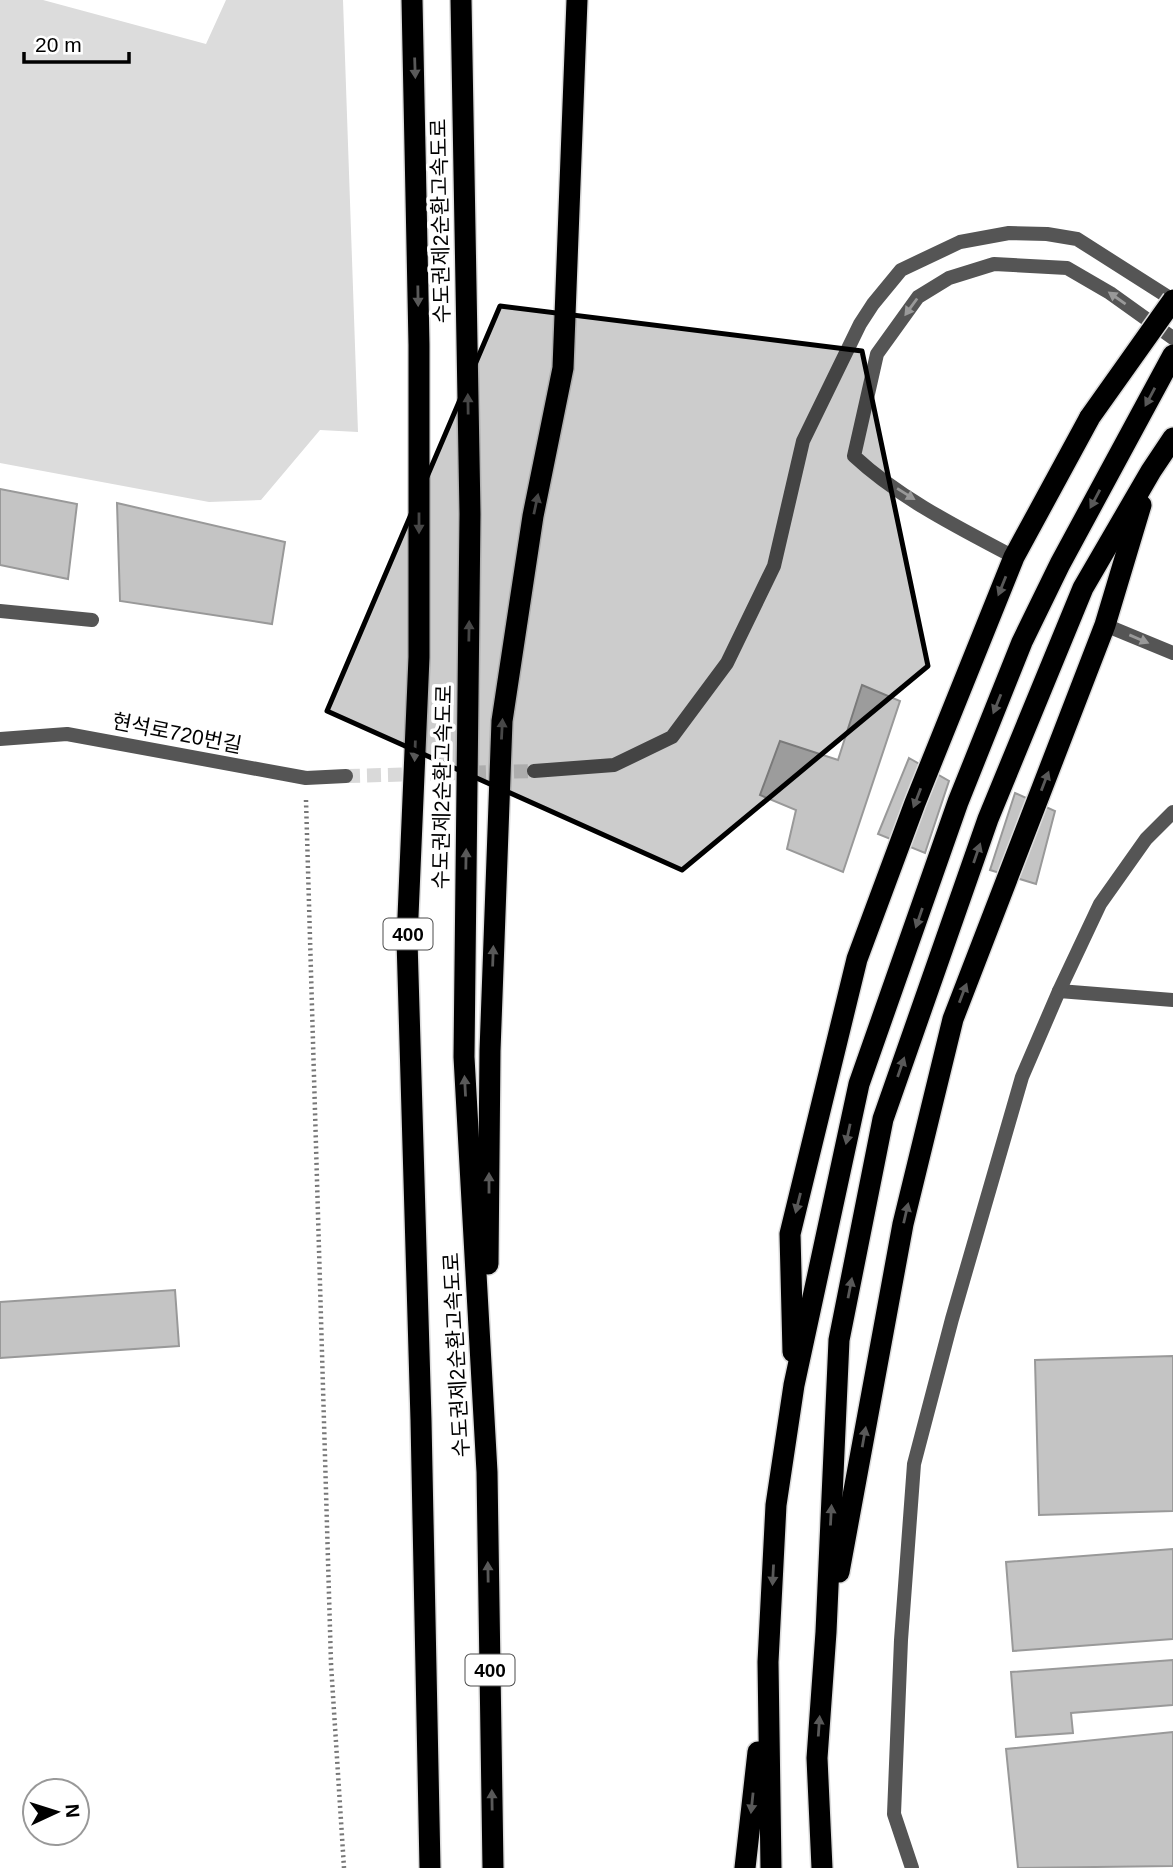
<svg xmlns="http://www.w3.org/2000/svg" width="1173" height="1868" font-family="Arial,'Noto Sans KR',sans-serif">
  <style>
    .green { fill: #dcdcdc }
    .building { fill: #c4c4c4; stroke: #999; stroke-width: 2 }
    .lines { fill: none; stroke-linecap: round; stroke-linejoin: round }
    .street-tunnel { stroke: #d9d9d9; stroke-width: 14; stroke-dasharray: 14 7; stroke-linecap: butt }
    .highway-casing { stroke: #dbdbdb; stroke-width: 24 }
    .path { stroke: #777; stroke-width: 4.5; stroke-dasharray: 2 3.5; stroke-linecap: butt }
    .lane { stroke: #555; stroke-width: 14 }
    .street { stroke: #555; stroke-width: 14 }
    .highway { stroke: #000; stroke-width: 21 }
    .highway-bridge-casing { stroke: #dbdbdb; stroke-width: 24; stroke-linecap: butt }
    .highway-bridge { stroke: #000; stroke-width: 21 }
    .oneway { fill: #595959 }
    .oneway2 { fill: #999 }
    .marked { fill: #000; fill-opacity: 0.2; stroke: #000; stroke-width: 5; stroke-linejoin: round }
    .labels { text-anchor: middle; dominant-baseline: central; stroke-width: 7; stroke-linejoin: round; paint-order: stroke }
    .shield { fill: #fff; stroke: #4c4c4c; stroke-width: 2 }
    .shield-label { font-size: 19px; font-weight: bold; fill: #000 }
    .street-label { font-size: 21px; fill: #000; stroke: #fff }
  </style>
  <rect width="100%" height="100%" fill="#fff"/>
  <path class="green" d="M0 0H43L206 44 226 0H343L358 432 320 430 261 500 209 502 0 463Z"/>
  <g class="building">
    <path d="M0 489 77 504 68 579 0 565Z"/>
    <path d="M117 503 285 542 272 624 120 601Z"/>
    <path d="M862 685 900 701 843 872 787 849 796 810 760 795 780 741 838 760Z"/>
    <path d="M909 758 949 781 925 853 878 834Z"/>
    <path d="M1015 793 1055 811 1036 884 990 870Z"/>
    <path d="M175 1290 179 1346 0 1358V1302Z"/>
    <path d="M1173 1356V1511L1039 1515 1035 1360Z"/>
    <path d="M1173 1549V1639L1013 1651 1006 1562Z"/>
    <path d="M1173 1660V1705L1071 1713 1073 1733 1016 1737 1011 1672Z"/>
    <path d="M1173 1732V1866L1018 1868 1006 1749Z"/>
  </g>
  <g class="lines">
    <path class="street-tunnel" d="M346 776 534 771"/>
    <defs>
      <g id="highway">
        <path d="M412 0 419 345V657L407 940 421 1420 430 1868"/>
        <path d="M461 0 470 514 464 1057 487 1472 493 1868"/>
        <path d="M488 1264 490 1051 502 721 533 516 563 368 577 0"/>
        <path d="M793 1352 790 1234 857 959 915 803 1014 557 1090 417"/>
        <path d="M839 1572 903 1224 953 1019 1105 625 1141 505"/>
        <path d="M745 1868 758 1752"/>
        <path d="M771 1868 768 1662 776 1505 794 1385 859 1084 958 802 1022 642 1060 564 1173 355"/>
        <path d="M822 1868 817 1758 826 1632 839 1340 883 1119 988 819 1083 588 1151 471 1173 438"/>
      </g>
    </defs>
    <use href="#highway" class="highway-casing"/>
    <path class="path" d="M306 800 331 1664 344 1868"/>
    <g class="lane">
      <path d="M1014 557C959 528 899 498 854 456L877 354 918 297 949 278 994 264 1067 268 1110 293 1173 338"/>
      <path d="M0 611 92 620"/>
      <path d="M1105 625 1173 653"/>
    </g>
    <g class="street">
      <path d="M0 739 67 734 306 778 346 776"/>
      <path d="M534 771 614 765 672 737 727 663 774 566 803 441 860 324 873 304 901 270 960 242 1009 233 1047 234 1077 239 1173 300"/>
      <path d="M1059 991 1173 1000"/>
      <path d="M912 1868 894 1814 901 1640 914 1464 952 1319 1022 1077 1059 991 1100 904 1146 839 1173 812"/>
    </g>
    <use href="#highway" class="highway"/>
    <defs>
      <path id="highway-bridge" d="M1090 417 1173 300"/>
    </defs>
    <use href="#highway-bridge" class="highway-bridge-casing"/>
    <use href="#highway-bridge" class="highway-bridge"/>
  </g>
  <defs><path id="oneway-solid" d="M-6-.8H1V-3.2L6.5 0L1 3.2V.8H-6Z" transform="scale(1.75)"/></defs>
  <g class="oneway">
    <use href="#oneway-solid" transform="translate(415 68) rotate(88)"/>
    <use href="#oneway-solid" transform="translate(418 296) rotate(89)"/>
    <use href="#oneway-solid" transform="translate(1150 397) rotate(118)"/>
    <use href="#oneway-solid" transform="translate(468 404) rotate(-91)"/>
    <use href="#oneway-solid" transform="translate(1095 499) rotate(118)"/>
    <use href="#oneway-solid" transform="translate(536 504) rotate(-78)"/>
    <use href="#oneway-solid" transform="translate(419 523) rotate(90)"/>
    <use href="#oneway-solid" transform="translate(1002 586) rotate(112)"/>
    <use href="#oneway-solid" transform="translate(469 631) rotate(-89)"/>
    <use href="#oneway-solid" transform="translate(997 704) rotate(112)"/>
    <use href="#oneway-solid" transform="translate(502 729) rotate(-87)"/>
    <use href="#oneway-solid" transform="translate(415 751) rotate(92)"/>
    <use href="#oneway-solid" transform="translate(1045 781) rotate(-69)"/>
    <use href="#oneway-solid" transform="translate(917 798) rotate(111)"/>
    <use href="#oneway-solid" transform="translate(977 853) rotate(-71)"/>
    <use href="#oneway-solid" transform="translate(466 859) rotate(-89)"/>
    <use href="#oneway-solid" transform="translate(919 918) rotate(109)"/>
    <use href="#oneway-solid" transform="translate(493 956) rotate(-88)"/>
    <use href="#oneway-solid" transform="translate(963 993) rotate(-69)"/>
    <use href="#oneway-solid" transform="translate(901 1067) rotate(-71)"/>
    <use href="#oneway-solid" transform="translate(465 1086) rotate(-93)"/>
    <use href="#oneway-solid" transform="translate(848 1134) rotate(102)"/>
    <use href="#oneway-solid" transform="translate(489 1183) rotate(-90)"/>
    <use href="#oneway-solid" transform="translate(798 1203) rotate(104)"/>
    <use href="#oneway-solid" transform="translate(906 1213) rotate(-77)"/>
    <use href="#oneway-solid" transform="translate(850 1288) rotate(-79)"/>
    <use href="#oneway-solid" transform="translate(864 1437) rotate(-80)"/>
    <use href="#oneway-solid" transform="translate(831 1515) rotate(-87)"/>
    <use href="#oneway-solid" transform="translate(488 1572) rotate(-91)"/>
    <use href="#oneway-solid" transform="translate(773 1575) rotate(93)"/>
    <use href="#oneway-solid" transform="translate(819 1726) rotate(-86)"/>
    <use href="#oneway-solid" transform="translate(492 1800) rotate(-91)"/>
    <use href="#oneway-solid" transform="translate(752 1803) rotate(96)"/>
  </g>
  <g class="oneway2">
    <use href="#oneway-solid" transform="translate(1117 298) rotate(-145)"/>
    <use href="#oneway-solid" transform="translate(911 307) rotate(126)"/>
    <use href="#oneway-solid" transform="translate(906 494) rotate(32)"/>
    <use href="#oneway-solid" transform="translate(1139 639) rotate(23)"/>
  </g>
  <path class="marked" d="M500 306 862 351 928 666 682 870 327 711Z"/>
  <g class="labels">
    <g class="shield">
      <rect x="383.5" y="918.5" width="49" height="31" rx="5"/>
      <rect x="465.5" y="1654.5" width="49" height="31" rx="5"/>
    </g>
    <g class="shield-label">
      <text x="408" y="934">400</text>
      <text x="490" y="1670">400</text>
    </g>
    <g class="street-label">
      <text transform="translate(440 221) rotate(-91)">수도권제2순환고속도로</text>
      <text transform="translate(177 733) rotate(11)">현석로720번길</text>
      <text transform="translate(442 787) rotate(-89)">수도권제2순환고속도로</text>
      <text transform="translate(456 1355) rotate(-93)">수도권제2순환고속도로</text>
    </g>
  </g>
  <g transform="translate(56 1812) rotate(86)"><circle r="33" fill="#ffffff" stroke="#999999" stroke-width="2"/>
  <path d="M0-5L12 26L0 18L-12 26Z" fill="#000000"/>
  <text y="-10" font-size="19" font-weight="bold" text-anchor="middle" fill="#000000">N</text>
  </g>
  <path d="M24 52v10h105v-10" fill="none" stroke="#000000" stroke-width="3.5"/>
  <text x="35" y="52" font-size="21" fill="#000000" stroke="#ffffff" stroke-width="5" paint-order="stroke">20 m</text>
</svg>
